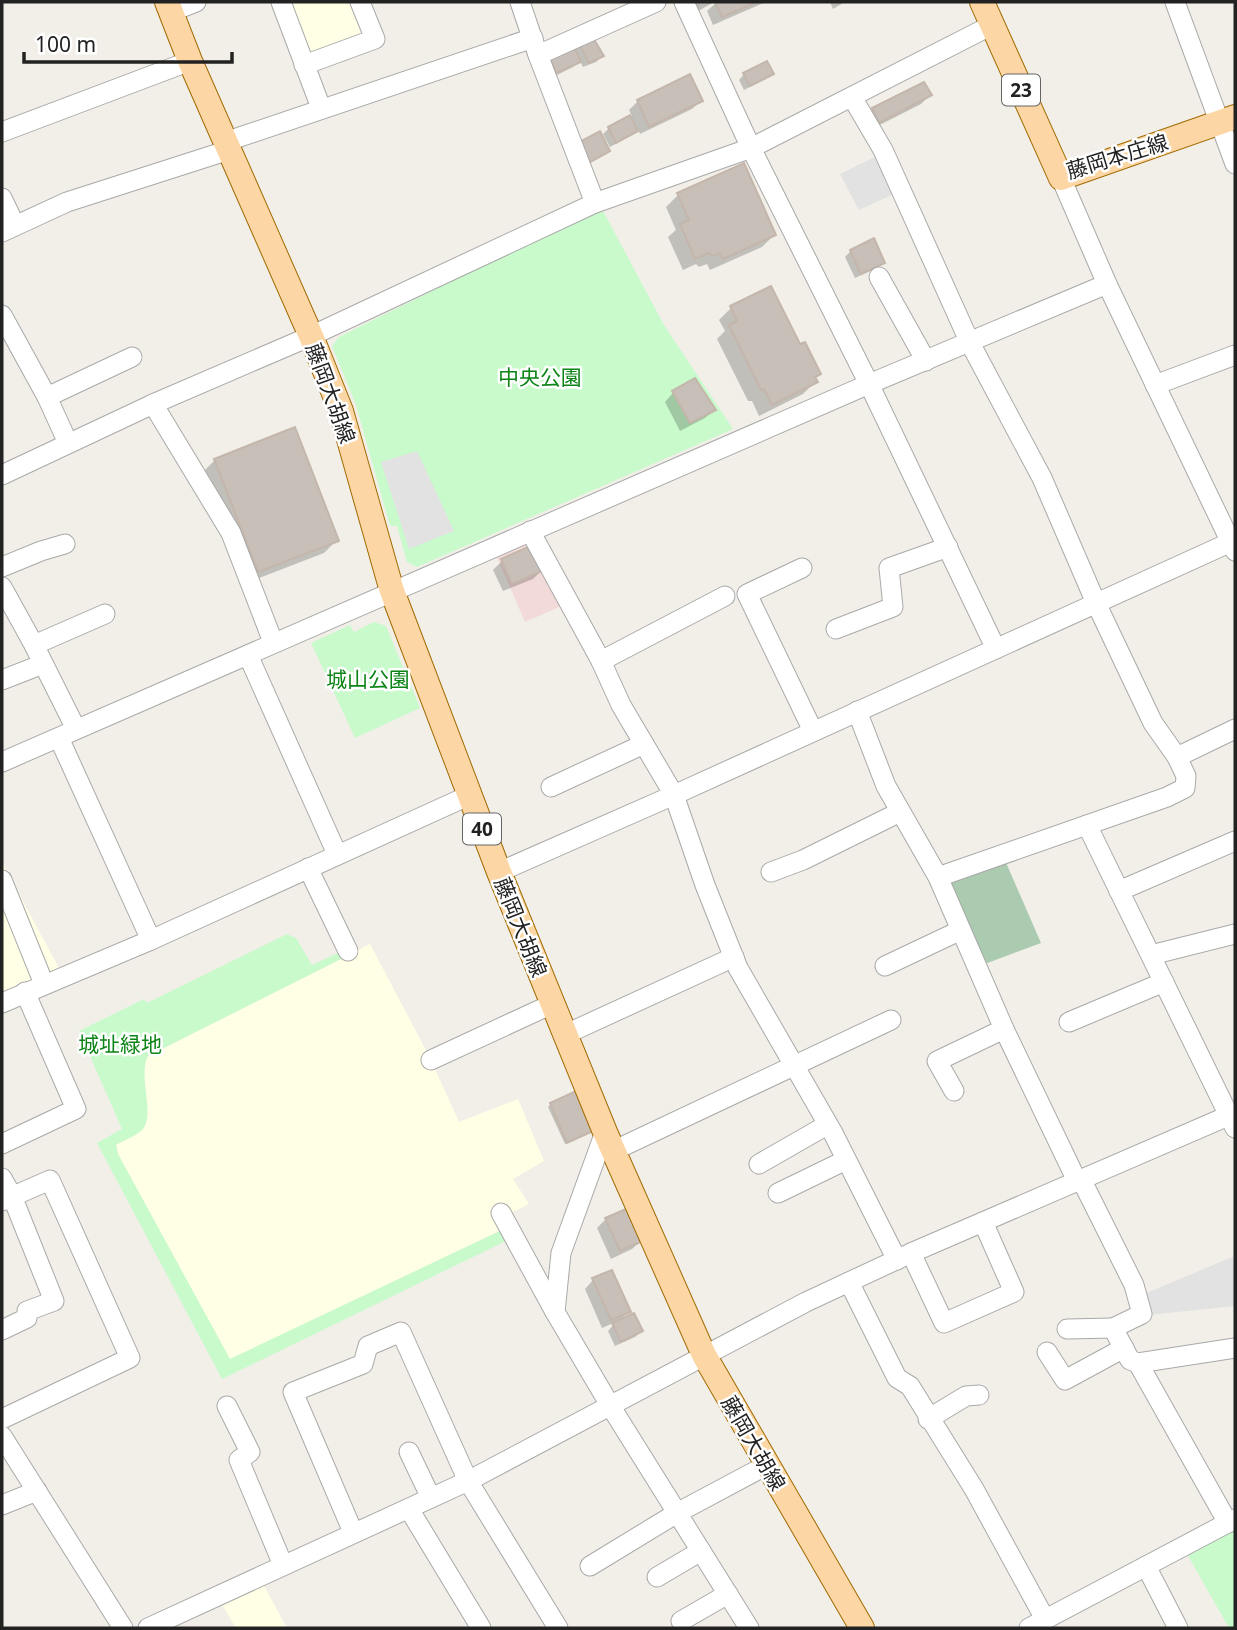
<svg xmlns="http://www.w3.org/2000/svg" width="1237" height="1630" font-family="'Noto Sans','Noto Sans JP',sans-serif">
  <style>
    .commercial { fill: #f2dad9 }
    .education { fill: #ffffe5 }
    .cemetery { fill: #aacbaf }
    .park { fill: #c8facc }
    .parking { fill: #e2e2e2 }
    .shadow { fill: #0003 }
    .building { fill: #c7bfb8; stroke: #c4b6ab; stroke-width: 2 }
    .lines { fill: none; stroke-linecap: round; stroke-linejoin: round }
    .minor-casing { stroke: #a9a9a9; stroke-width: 21 }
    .major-casing { stroke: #a06b00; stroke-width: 26 }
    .minor { stroke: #fff; stroke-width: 19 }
    .major { stroke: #fcd6a4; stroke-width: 24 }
    .labels { text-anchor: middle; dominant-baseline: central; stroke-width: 5; stroke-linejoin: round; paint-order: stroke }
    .shield { fill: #fff; stroke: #646464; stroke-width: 2 }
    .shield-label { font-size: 19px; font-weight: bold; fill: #222 }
    .street-label { font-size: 21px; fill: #222; stroke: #fff }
    .park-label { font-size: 21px; fill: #0c8416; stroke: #fff }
  </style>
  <rect width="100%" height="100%" fill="#f2efe9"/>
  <path class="commercial" d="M529 540 566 604 525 622 496 555Z"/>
  <g class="education">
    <path d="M286 2H359L373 38 308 60Z"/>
    <path d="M2 862 61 972 2 996Z"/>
    <path d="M370 944 429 1056 459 1122 518 1099 544 1161 513 1179 529 1204 499 1219 504 1229 230 1360 118 1154 116 1145 142 1130 147 1110 143 1065 148 1056Z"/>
    <path d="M262 1582 287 1628H236L220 1601Z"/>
  </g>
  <path class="cemetery" d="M1004 858 1041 943 982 965 943 880Z"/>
  <g class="park">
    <path d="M601 207 664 325 733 429 417 567 407 562 397 526H390L356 405 332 346 339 337Z"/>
    <path d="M374 622 386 626 420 708 355 738 311 643 350 625 354 632Z"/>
    <path d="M287 934 296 938 312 965 344 950 347 956 148 1056C137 1076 157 1117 141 1131 134 1137 124 1140 116 1145L118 1154 230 1359 504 1229 510 1239 222 1379 97 1143 122 1129 79 1031 144 999 147 1003Z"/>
    <path d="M1235 1527V1628H1229L1187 1554Z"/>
  </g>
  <g class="parking">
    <path d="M881 154 898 192 859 210 840 174Z"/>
    <path d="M417 451 454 531 409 549 381 462Z"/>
    <path d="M1235 1256V1306L1148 1315 1144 1294Z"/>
  </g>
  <g class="shadow">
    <path d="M694 2H714L695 13Z"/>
    <path d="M717 2H766L713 25 707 11Z"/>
    <path d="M830 2H845L833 9Z"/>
    <path d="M579 44 602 56 596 62 583 67 580 61 573 67 551 78 545 63 550 57Z"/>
    <path d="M772 73 766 79 744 90 739 80 744 74Z"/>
    <path d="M930 95 921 104 870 130 864 118 873 109Z"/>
    <path d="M701 100 692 109 640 134 638 129 630 136 610 147 603 134 609 128 632 116 629 110 638 101Z"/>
    <path d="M678 195 774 235 762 247 710 270 707 264 699 267 696 264 683 270 668 237 676 230 666 207Z"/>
    <path d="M851 251 883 262 877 268 855 278 845 257Z"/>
    <path d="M731 308 800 346 819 374 814 379 815 382 803 394 759 416 752 401H748L717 339 725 331 719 320Z"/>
    <path d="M673 393 714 410 705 418 680 431 665 402Z"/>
    <path d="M215 460 337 540 324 553 246 583 203 472Z"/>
    <path d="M532 547 542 570 533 579 503 591 493 570 502 561Z"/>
    <path d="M551 1104 591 1131 565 1144 548 1107Z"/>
    <path d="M606 1219 641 1241 632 1249 611 1259 597 1228Z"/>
    <path d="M593 1280 629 1311 618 1322 641 1331 635 1337 615 1346 608 1331 616 1322 602 1328 585 1289Z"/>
  </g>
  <g class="building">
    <path d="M715 2H757L722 17Z"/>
    <path d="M592 36 604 56 589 63 578 42Z"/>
    <path d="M573 44 581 62 556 73 549 56Z"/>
    <path d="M767 61 774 74 750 86 743 73Z"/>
    <path d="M690 74 703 101 649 127 637 100Z"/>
    <path d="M924 82 932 95 879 123 872 108Z"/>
    <path d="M630 115 638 131 616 143 608 127Z"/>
    <path d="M600 131 610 151 587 164 576 144Z"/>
    <path d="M744 163 776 235 723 259 720 253 712 256 709 253 695 259 680 224 689 220 677 193Z"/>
    <path d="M874 238 885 263 861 274 850 250Z"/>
    <path d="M771 286 800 344 805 342 821 374 815 377 818 382 772 405 764 389 761 390 729 325 737 321 730 306Z"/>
    <path d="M695 378 716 410 690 423 672 391Z"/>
    <path d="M295 427 339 541 258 572 214 459Z"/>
    <path d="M533 545 544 570 512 584 501 559Z"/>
    <path d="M576 1091 593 1131 567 1143 550 1103Z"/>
    <path d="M628 1208 643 1241 620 1251 605 1218Z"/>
    <path d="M612 1270 631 1312 611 1320 592 1278Z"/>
    <path d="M634 1313 643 1331 621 1342 612 1323Z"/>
  </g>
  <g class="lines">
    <defs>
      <g id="minor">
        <path d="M281 2 321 108"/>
        <path d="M520 2 538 55 656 2"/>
        <path d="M684 2 751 148 869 384 996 649"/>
        <path d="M1175 2 1235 164"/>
        <path d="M171 12 196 2"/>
        <path d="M538 55 595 203"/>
        <path d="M304 65 375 39 360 2"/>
        <path d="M852 97 883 150 970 343 1042 478 1096 603 1153 723 1177 757 1186 776 1185 788 1167 797 938 877"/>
        <path d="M2 132 190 61"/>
        <path d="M225 142 533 38"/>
        <path d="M1061 178 1107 284 1235 551"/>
        <path d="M2 198 15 225"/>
        <path d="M2 232 67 202 229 150"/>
        <path d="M879 277 926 361"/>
        <path d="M2 315 47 397 68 443"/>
        <path d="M1155 385 1235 355"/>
        <path d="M47 397 132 357"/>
        <path d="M153 404 231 533 273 642"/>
        <path d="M2 475 153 404 311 336 595 203 751 148 992 25"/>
        <path d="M530 531 601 661 621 705 674 795 705 885 738 968 833 1133 897 1260"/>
        <path d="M2 567 41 551 65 544"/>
        <path d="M802 568 747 594 813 731"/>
        <path d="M2 587 34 645 76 729"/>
        <path d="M836 629 893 607 889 568 948 547"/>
        <path d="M34 645 105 614"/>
        <path d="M248 655 337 854"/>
        <path d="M601 661 725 596"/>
        <path d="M2 680 43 664"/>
        <path d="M857 711 886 786 938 877 1004 1029 1077 1181"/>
        <path d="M59 738 151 940"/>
        <path d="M1177 757 1235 729"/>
        <path d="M2 762 869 384 1107 284"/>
        <path d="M551 787 644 744"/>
        <path d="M1087 825 1235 1128"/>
        <path d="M308 868 348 951"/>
        <path d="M499 872 674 795 1231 542"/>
        <path d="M771 872 803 860 900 812"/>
        <path d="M2 880 44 984"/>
        <path d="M1119 891 1235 841"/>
        <path d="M1151 955 1235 934"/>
        <path d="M885 966 961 930"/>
        <path d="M2 1003 151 940 470 795"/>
        <path d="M1069 1022 1164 982"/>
        <path d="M564 1035 734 957"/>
        <path d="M431 1060 552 1004"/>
        <path d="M954 1091 937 1061 1004 1029"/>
        <path d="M605 1132 561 1253 555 1312 611 1407 749 1628"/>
        <path d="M2 1144 76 1109 25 992"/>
        <path d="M613 1151 891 1020"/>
        <path d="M759 1164 827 1125"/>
        <path d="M2 1178 12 1196 54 1301 27 1311V1318L2 1330"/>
        <path d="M1081 1179 1134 1285 1142 1314 1113 1328 1130 1360 1138 1363"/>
        <path d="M778 1193 846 1160"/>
        <path d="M2 1201 50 1180 130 1358 2 1419"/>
        <path d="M501 1213 555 1312"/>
        <path d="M911 1253 944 1323 1014 1292 983 1222"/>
        <path d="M849 1282 897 1378 910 1386 974 1489 1045 1619"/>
        <path d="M1067 1329 1113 1328"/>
        <path d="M1047 1352 1065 1380 1124 1348"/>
        <path d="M227 1406 250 1452 239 1460 283 1565"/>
        <path d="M928 1419 966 1396 979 1395"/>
        <path d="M2 1436 123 1628"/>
        <path d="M409 1452 431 1498"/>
        <path d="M2 1505 37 1491"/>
        <path d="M409 1509 481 1628"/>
        <path d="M1228 1523 1138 1363 1235 1348"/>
        <path d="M353 1532 293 1392 363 1364 368 1346 401 1332 468 1481 558 1628"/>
        <path d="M590 1566 677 1513 767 1465"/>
        <path d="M1146 1566 1178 1628"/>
        <path d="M657 1577 701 1551"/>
        <path d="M681 1621 728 1594"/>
        <path d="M148 1628 468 1481 806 1302 911 1253 1235 1113"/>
        <path d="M1029 1628 1235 1519"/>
      </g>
      <g id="major">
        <path d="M167 2 190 61 311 336 341 411 392 591 499 872 605 1132 704 1355 862 1628"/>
        <path d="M982 2 1061 178 1235 117"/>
      </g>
    </defs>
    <use href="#minor" class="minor-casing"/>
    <use href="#major" class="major-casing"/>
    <use href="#minor" class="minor"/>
    <use href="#major" class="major"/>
  </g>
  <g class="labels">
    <g class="shield">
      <rect x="1002" y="74.5" width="38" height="31" rx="5"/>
      <rect x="463" y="813.5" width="38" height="31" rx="5"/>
    </g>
    <g class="shield-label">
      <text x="1021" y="90">23</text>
      <text x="482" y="829">40</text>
    </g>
    <g class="street-label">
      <text transform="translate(1117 156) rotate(-17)">藤岡本庄線</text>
      <text transform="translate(331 393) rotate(70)">藤岡大胡線</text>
      <text transform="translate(521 927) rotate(68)">藤岡大胡線</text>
      <text transform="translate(754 1443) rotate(60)">藤岡大胡線</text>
    </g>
    <g class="park-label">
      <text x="540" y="377">中央公園</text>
      <text x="368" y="679">城山公園</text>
      <text x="120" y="1044">城址緑地</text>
    </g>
  </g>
  <rect width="1237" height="1630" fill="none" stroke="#222222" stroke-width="7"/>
  <path d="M24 52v10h208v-10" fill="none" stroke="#222222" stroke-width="3.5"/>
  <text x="35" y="52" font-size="21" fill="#222222" stroke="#ffffff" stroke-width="5" paint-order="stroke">100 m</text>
</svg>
